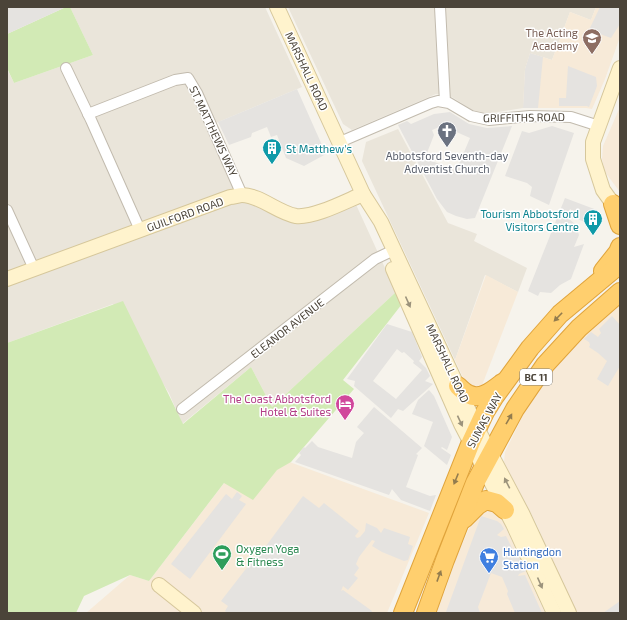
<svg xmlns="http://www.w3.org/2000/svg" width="627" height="620" font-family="'Exo 2',sans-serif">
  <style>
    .residential { fill: #eae5da }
    .commercial { fill: #f7ead8 }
    .green { fill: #d2eab5 }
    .parking { fill: #e5e3e0; fill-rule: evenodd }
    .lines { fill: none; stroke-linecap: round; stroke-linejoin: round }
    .street-casing { stroke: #c2bbae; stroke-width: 12 }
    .secondary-casing { stroke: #d6c79b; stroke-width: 16 }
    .highway-casing { stroke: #e0a43c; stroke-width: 20 }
    .street { stroke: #fff; stroke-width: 10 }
    .secondary { stroke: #fff3cd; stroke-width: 14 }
    .highway { stroke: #ffcf6e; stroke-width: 18 }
    .oneway { fill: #9c937c }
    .oneway2 { fill: #937c4e }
    .labels { text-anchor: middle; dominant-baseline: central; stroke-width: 3; stroke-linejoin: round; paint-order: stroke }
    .shield { fill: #fff; stroke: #817c74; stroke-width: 1 }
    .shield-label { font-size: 10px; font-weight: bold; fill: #4b4439 }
    .education-label { font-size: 11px; fill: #785e54; stroke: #fff; text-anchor: end }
    .street-label { font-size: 11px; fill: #4b4439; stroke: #fff }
    .culture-label { font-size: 11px; fill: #0d838f; stroke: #fff; text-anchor: start }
    .worship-label { font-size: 11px; fill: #5b616d; stroke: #fff }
    .hotel-label { font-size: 11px; fill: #b23c85; stroke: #fff; text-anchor: end }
    .leisure-label { font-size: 11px; fill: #27864d; stroke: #fff; text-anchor: start }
    .shop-label { font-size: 11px; fill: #366cbe; stroke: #fff; text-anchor: start }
  </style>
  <rect width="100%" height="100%" fill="#f6f3ec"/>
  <g class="residential">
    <path d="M70 7H265L302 87 211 125 242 195 290 214 353 198 396 292 272 407 251 367 182 424 169 393 113 304 7 343V69L14 83 93 55Z"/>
    <path d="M288 7H596L591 20 570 12 552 60 530 53 525 69 523 108 486 114 477 113 452 97 436 94 352 130 343 124Z"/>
    <path d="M398 129 448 223 477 234 474 241 527 268 518 292 485 275 455 360 362 161 366 142Z"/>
  </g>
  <g class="commercial">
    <path d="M596 7H620V37L605 79 592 109 586 108H523L525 69 530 53 552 60 570 12 591 20Z"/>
    <path d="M620 107V192L605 172 602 159 603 146Z"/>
    <path d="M486 275 518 292 481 388H471L465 382 455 360Z"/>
    <path d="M620 303V613H575L536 523 504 462 505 452 529 403 558 362 568 350Z"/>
    <path d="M251 448 429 513 387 613H86L130 575 149 581Z"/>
    <path d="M481 509 495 510 502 519 545 613H433L445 591 456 558 475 515Z"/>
  </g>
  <g class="green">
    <path d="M66 7H70L93 55 14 83 7 68V34Z"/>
    <path d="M396 292 402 304 343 380 354 389 291 462 277 470 253 500 224 483 149 581 130 575 84 596 76 613H7V343L123 301 183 424 251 367 272 407Z"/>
  </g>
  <g class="parking">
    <path d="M7 7H66L7 34Z"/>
    <path d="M600 7H620V24L611 38 589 30Z"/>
    <path d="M530 53 543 57 538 108H523L525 69Z"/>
    <path d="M568 66 596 77 597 86 589 107 587 106H559V98H566Z"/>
    <path d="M297 89 326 154 304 166 286 158 277 135 271 137 267 127 252 133 251 137 229 145 218 122Z"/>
    <path d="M450 112 469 124 487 128 512 126 475 218 467 219 456 216 447 212 437 199 398 125 407 121 411 124 434 114ZM449 123 452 130 470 138 456 171 425 158 434 135 432 130Z"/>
    <path d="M552 126 574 133 549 205 530 196 532 187 527 183 505 176 522 131 529 133Z"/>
    <path d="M565 198 597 210 591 224 571 217 573 211 570 209 568 216V218L576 225 579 235 574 247 584 244 571 279 560 285 551 293 540 292 538 296 528 291Z"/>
    <path d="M612 316 620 325V366L608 386 597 379 607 361 598 353 589 347 590 345 589 342 584 339 591 332 598 337 601 333 599 329Z"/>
    <path d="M387 324 412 332 422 357 419 361 426 368 430 376 425 381 433 384 403 411 398 409 391 418 354 386 355 381 347 379ZM397 349 402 353 404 352 414 361 413 363 422 370 396 399 373 381Z"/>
    <path d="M429 390 434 396 452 437 447 450 442 447 441 448 451 455 447 465 424 446 433 422 412 414 418 400Z"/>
    <path d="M374 407 422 448 416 454 418 455 406 487 430 496 436 495 430 511 401 500 392 489 389 495 295 462 301 455 299 453 304 447 305 448 312 441 318 447 352 458 356 442 364 433 357 427Z"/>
    <path d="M237 492 242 496 239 500 246 504 190 579 171 564 226 494 232 499Z"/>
    <path d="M303 496 319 508 324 503 359 531 355 536 357 538 360 537 365 531 366 523 377 528 381 533 384 528 410 537 408 544 413 546 408 560 404 561 382 552 372 546 375 541 372 540 359 557 356 564 359 568 354 575 358 578 348 590 343 586 341 591 343 590 372 611 371 613H227L225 611 228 606 221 601 259 552 263 550Z"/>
    <path d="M481 516 497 521 501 524 504 529 497 535 501 537 506 536 513 550H516L526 571 519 574 518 576 525 575 542 613H515L507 594 508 591 502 577 491 573 478 607 480 613 446 612Z"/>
    <path d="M620 601V613H603Z"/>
  </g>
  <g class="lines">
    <defs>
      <g id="street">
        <path d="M440 7 445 102"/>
        <path d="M66 68 91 120 140 230"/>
        <path d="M88 114 175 80 188 78 197 93 242 195"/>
        <path d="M340 142 431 103 438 101 449 103 471 116 489 120 530 116 571 117 599 126"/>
        <path d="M7 210 34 269"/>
        <path d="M182 409 375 259 394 250"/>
      </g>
      <g id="secondary">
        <path d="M277 7 363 194 381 222 477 428 522 513 569 613"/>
        <path d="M620 68 593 142V159L603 190 613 204 620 209"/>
        <path d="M393 269 461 424 513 524 554 613"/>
        <path d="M7 279 230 197C234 197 239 195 242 195 260 195 278 213 296 216 314 218 346 201 363 194"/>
        <path d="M159 585 194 613"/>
      </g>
      <g id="highway">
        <path d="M613 204 620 225"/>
        <path d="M603 271 618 252 620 247"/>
        <path d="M458 386C461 389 464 392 468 394 480 401 493 390 502 383"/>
        <path d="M464 519 478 505 486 500 497 503 505 510"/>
        <path d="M403 613 471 442 485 412 495 396 530 348 560 314 620 264"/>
        <path d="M426 613 445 560 475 483 515 409 545 365 579 328 620 292"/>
      </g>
    </defs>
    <use href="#street" class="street-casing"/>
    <use href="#secondary" class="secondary-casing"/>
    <use href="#highway" class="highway-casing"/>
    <use href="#street" class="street"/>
    <use href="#secondary" class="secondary"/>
    <use href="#highway" class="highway"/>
  </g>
  <defs><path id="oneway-solid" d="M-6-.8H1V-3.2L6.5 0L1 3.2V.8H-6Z"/></defs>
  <g class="oneway">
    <use href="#oneway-solid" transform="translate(408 302) rotate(66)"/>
    <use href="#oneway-solid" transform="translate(460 421) rotate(65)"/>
    <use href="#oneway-solid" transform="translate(507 483) rotate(-117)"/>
    <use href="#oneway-solid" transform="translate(540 583) rotate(66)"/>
  </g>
  <g class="oneway2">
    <use href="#oneway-solid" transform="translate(558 317) rotate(134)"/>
    <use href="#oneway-solid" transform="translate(509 419) rotate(-60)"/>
    <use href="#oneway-solid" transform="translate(456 479) rotate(112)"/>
    <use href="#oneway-solid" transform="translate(439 576) rotate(-70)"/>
  </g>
  <defs>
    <symbol id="university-pin" viewBox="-11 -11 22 30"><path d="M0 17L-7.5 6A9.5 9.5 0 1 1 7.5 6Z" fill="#8d6e63" stroke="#fff"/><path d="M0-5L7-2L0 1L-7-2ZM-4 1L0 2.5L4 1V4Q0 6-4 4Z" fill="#fff"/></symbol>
    <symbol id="church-pin" viewBox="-11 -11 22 30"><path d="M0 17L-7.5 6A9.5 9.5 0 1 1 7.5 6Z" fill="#6b7280" stroke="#fff"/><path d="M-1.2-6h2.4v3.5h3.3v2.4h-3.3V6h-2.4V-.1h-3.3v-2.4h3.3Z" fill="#fff"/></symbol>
    <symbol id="building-pin" viewBox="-11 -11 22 30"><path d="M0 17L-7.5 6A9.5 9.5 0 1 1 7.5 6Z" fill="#0f9aa8" stroke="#fff"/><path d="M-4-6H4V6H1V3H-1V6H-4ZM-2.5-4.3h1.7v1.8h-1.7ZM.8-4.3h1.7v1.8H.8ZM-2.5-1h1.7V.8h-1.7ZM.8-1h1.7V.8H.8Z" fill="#fff"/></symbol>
    <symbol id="hotel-pin" viewBox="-11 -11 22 30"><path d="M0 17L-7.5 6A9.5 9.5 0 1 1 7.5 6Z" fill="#d1479c" stroke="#fff"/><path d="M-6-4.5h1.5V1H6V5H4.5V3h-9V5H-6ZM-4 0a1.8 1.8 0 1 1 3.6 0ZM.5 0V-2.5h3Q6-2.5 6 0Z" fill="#fff"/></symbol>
    <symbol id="stadium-pin" viewBox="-11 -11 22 30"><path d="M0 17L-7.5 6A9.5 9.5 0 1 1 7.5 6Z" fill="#2e9e5b" stroke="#fff"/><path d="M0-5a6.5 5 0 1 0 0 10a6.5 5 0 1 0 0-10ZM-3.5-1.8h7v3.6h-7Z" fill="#fff"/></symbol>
    <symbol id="supermarket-pin" viewBox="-11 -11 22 30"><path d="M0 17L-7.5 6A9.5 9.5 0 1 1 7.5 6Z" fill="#3f7fe0" stroke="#fff"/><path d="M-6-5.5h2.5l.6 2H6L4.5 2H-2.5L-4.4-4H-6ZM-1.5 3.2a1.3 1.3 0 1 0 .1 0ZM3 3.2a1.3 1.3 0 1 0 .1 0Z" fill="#fff"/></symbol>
  </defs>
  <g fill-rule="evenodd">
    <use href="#university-pin" x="581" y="27" width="22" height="30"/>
    <use href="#church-pin" x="436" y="120" width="22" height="30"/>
    <use href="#building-pin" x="261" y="137" width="22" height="30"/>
    <use href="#building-pin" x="582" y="208" width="22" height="30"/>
    <use href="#hotel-pin" x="334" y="393" width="22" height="30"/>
    <use href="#stadium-pin" x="211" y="543" width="22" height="30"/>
    <use href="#supermarket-pin" x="478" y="546" width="22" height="30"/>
  </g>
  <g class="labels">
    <rect class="shield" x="520" y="369" width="32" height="16" rx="3"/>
    <g class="shield-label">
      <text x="536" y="377">BC 11</text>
    </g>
    <g class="education-label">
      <text x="578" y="32">The Acting<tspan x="578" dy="13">Academy</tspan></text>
    </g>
    <g class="street-label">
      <text transform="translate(307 71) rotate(65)">MARSHALL ROAD</text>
      <text transform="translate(524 117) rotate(-1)">GRIFFITHS ROAD</text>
      <text transform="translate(214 131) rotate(65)">ST MATTHEWS WAY</text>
      <text transform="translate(185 214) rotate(-20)">GUILFORD ROAD</text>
      <text transform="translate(287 328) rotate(-38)">ELEANOR AVENUE</text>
      <text transform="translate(448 363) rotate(65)">MARSHALL ROAD</text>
      <text transform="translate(484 420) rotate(-62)">SUMAS WAY</text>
    </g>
    <g class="culture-label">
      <text x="286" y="148">St Matthew's</text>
      <text x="579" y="213" text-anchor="end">Tourism Abbotsford<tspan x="579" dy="13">Visitors Centre</tspan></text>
    </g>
    <g class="worship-label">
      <text x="447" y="155">Abbotsford Seventh-day<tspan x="447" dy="13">Adventist Church</tspan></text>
    </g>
    <g class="hotel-label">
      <text x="331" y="398">The Coast Abbotsford<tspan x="331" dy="13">Hotel &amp; Suites</tspan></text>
    </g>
    <g class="leisure-label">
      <text x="236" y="548">Oxygen Yoga<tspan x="236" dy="13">&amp; Fitness</tspan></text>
    </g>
    <g class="shop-label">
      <text x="503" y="551">Huntingdon<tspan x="503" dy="13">Station</tspan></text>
    </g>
  </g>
  <rect width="627" height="620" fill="none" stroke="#4b4439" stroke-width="16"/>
</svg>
